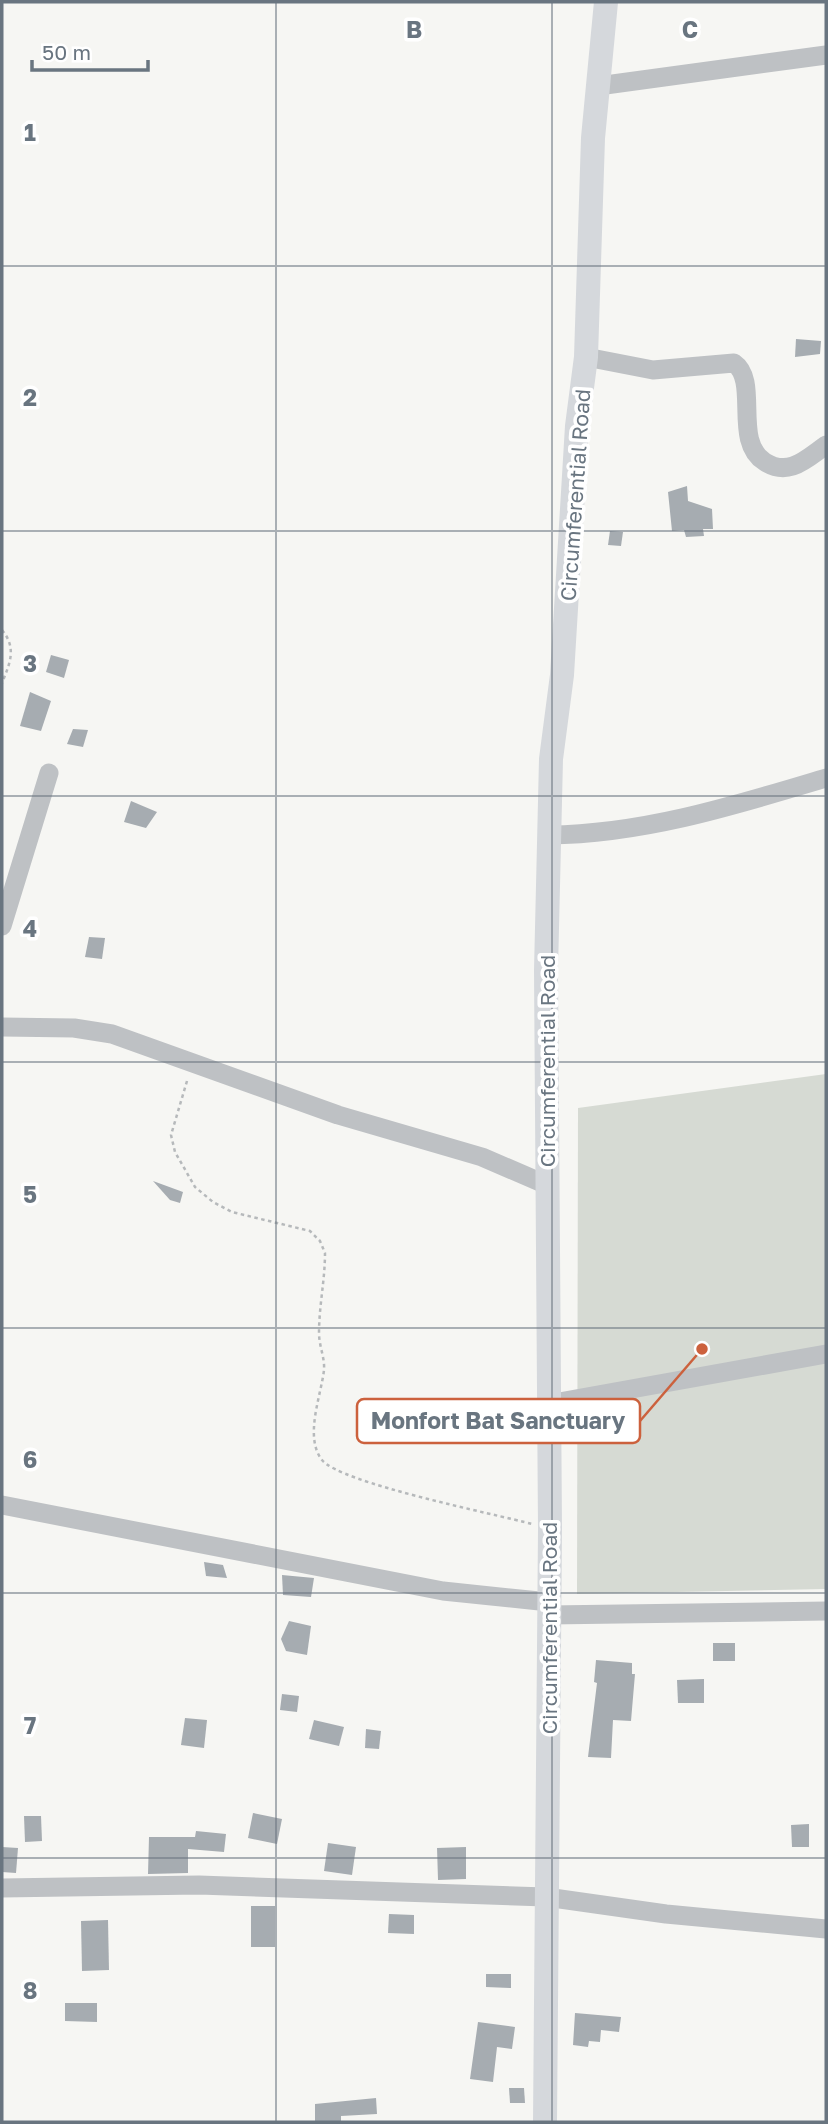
<svg xmlns="http://www.w3.org/2000/svg" width="828" height="2124" font-family="'Golos Text',sans-serif">
  <style>
    .green { fill: #d6dad3 }
    .building { fill: #a6acb1 }
    .lines { fill: none; stroke-linecap: round; stroke-linejoin: round }
    .path { stroke: #b6b9bb; stroke-width: 2.5; stroke-dasharray: 3.5 3.5; stroke-linecap: butt }
    .minor { stroke: #bec1c4; stroke-width: 19 }
    .major { stroke: #d5d8dc; stroke-width: 24 }
    .grid { fill: none; stroke: #697580; stroke-width: 2; stroke-opacity: 0.55 }
    .labels { text-anchor: middle; dominant-baseline: central; stroke-width: 7; stroke-linejoin: round; paint-order: stroke }
    .street-label { font-size: 21px; fill: #697580; stroke: #fff }
    .grid-label { font-size: 23px; text-anchor: middle; font-weight: bold; fill: #697580; stroke: #fff; stroke-width: 7; stroke-linejoin: round; paint-order: stroke }
    .leader { fill: none; stroke: #cc613d; stroke-width: 2.5 }
    .callout-dot { fill: #cc613d; stroke: #fff; stroke-width: 2.5 }
    .callout { fill: #fff; stroke: #cc613d; stroke-width: 2.5 }
    .callout-label { font-size: 23px; text-anchor: middle; font-weight: bold; fill: #697580 }
  </style>
  <rect width="100%" height="100%" fill="#f6f6f3"/>
  <path class="green" d="M826 1074V1589L577 1594 578 1108Z"/>
  <g class="building">
    <path d="M796 339 821 341 820 354 795 357Z"/>
    <path d="M687 486 688 501 712 509 713 529H703L704 536 686 537 684 530 672 531 668 492Z"/>
    <path d="M610 531 623 532 621 546 608 545Z"/>
    <path d="M51 655 69 660 64 678 46 672Z"/>
    <path d="M30 692 51 701 41 731 20 726Z"/>
    <path d="M73 729 88 730 83 747 67 744Z"/>
    <path d="M131 801 157 812 146 828 124 822Z"/>
    <path d="M89 937 105 938 102 959 85 957Z"/>
    <path d="M153 1181 183 1192 180 1203 170 1200Z"/>
    <path d="M204 1562 223 1565 227 1578 206 1576Z"/>
    <path d="M282 1575 314 1578 311 1597 283 1595Z"/>
    <path d="M289 1621 311 1626 307 1655 286 1651 281 1639Z"/>
    <rect x="713" y="1643" width="22" height="18"/>
    <path d="M596 1660 632 1663V1674H635L631 1721 613 1720 611 1758 588 1757 597 1683 594 1682Z"/>
    <path d="M704 1679V1703H678L677 1680Z"/>
    <path d="M282 1694 299 1696 297 1712 280 1710Z"/>
    <path d="M185 1718 207 1720 204 1748 181 1745Z"/>
    <path d="M314 1720 344 1727 339 1746 309 1739Z"/>
    <path d="M366 1729 381 1731 379 1749 365 1748Z"/>
    <path d="M253 1813 282 1819 277 1844 248 1838Z"/>
    <path d="M24 1816H41L42 1841 25 1842Z"/>
    <path d="M809 1824V1847H792L791 1825Z"/>
    <path d="M196 1831 226 1834 224 1852 188 1849V1873L148 1874 149 1837H195Z"/>
    <path d="M328 1843 356 1847 352 1875 324 1871Z"/>
    <path d="M2 1847 18 1848 16 1873 2 1872Z"/>
    <path d="M466 1847V1879L438 1880 437 1848Z"/>
    <rect x="251" y="1906" width="24" height="41"/>
    <path d="M389 1914 414 1915V1934L388 1933Z"/>
    <path d="M108 1920 109 1970 82 1971 81 1921Z"/>
    <path d="M486 1974H511V1988L486 1987Z"/>
    <path d="M65 2003H97V2022L65 2021Z"/>
    <path d="M575 2013 621 2017 619 2032 601 2030 600 2042 589 2041 588 2047 573 2045Z"/>
    <path d="M478 2022 515 2027 512 2049 497 2047 493 2082 470 2079Z"/>
    <path d="M509 2088H524L525 2103H510Z"/>
    <path d="M376 2098 377 2114 341 2116V2122H315V2104Z"/>
  </g>
  <g class="lines">
    <g class="path">
      <path d="M2 630C17 648 10 663 2 683"/>
      <path d="M187 1081 171 1135 175 1152 195 1187 213 1202 232 1212 310 1231 320 1241 325 1253C325 1280 319 1306 319 1333 319 1346 325 1358 324 1370 321 1396 304 1437 322 1460 340 1483 495 1514 532 1524"/>
    </g>
    <g class="minor">
      <path d="M598 86 826 55"/>
      <path d="M586 357 653 370 734 363C760 381 732 442 765 462 789 477 806 459 826 445"/>
      <path d="M549 835C644 834 736 805 826 778"/>
      <path d="M2 926 49 773"/>
      <path d="M2 1027 74 1028 112 1034 338 1115 482 1157 547 1185"/>
      <path d="M548 1404 826 1354"/>
      <path d="M2 1505 443 1591 549 1602"/>
      <path d="M549 1615 826 1611"/>
      <path d="M2 1888 199 1885 546 1897 666 1914 826 1929"/>
    </g>
    <path class="major" d="M545 2122 550 1529 546 970 551 759 562 675 577 426 586 357 593 138 606 2"/>
  </g>
  <path class="grid" d="M276 2V2122M552 2V2122M2 266H826M2 531H826M2 796H826M2 1062H826M2 1328H826M2 1593H826M2 1858H826"/>
  <g class="labels">
    <g class="street-label">
      <text transform="translate(575 495) rotate(-86)">Circumferential Road</text>
      <text transform="translate(547 1061) rotate(-90)">Circumferential Road</text>
      <text transform="translate(549 1628) rotate(-90)">Circumferential Road</text>
    </g>
  </g>
  <g class="grid-label">
    <text x="414" y="38">B</text>
    <text x="690" y="38">C</text>
    <text x="30" y="141">1</text>
    <text x="30" y="406">2</text>
    <text x="30" y="672">3</text>
    <text x="30" y="937">4</text>
    <text x="30" y="1203">5</text>
    <text x="30" y="1468">6</text>
    <text x="30" y="1734">7</text>
    <text x="30" y="1999">8</text>
  </g>
  <path class="leader" d="M702 1349L640 1421"/>
  <circle class="callout-dot" cx="702" cy="1349" r="7"/>
  <rect class="callout" x="357" y="1399" width="283" height="44" rx="7"/>
  <g class="callout-label">
    <text x="498" y="1429">Monfort Bat Sanctuary</text>
  </g>
  <rect width="828" height="2124" fill="none" stroke="#697580" stroke-width="7"/>
  <path d="M32 60v10h116v-10" fill="none" stroke="#697580" stroke-width="3.5"/>
  <text x="42" y="60" font-size="21" fill="#697580" stroke="#ffffff" stroke-width="5" paint-order="stroke">50 m</text>
</svg>
